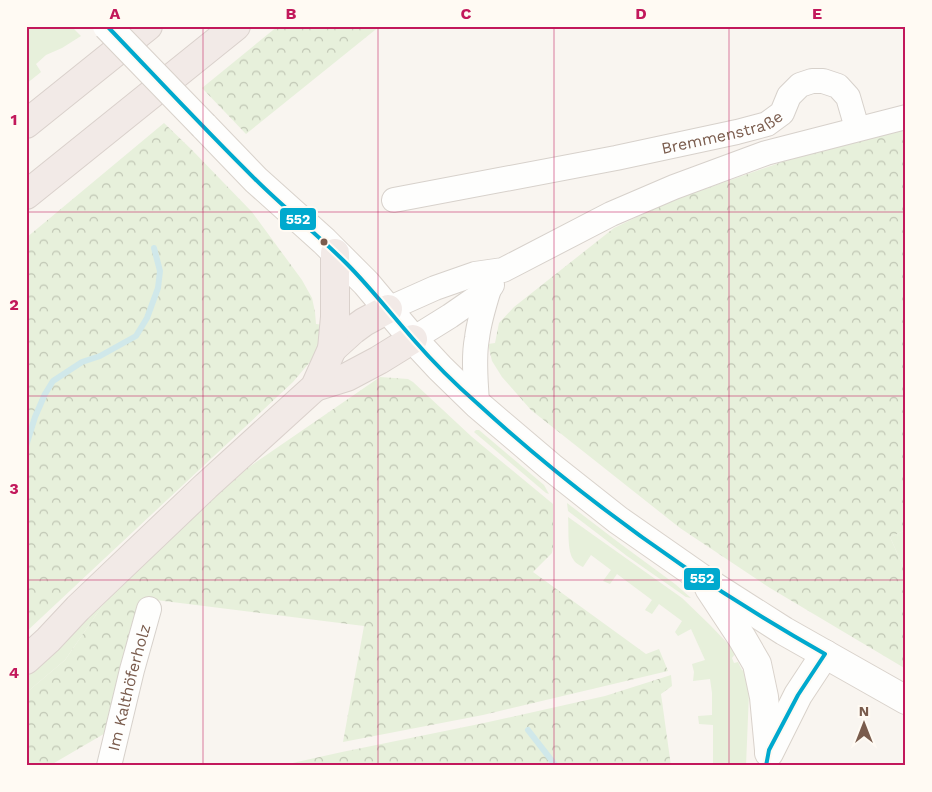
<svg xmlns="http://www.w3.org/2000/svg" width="932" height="792" font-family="'Work Sans',sans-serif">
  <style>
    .grass { fill: #e7f0db }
    .forest { fill: url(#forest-crowns) }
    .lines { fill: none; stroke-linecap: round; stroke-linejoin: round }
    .stream { stroke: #d0e8ea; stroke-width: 6 }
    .street-casing { stroke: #d7d1cb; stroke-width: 26 }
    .secondary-casing { stroke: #d9d2cb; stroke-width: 30 }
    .highway-casing { stroke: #dad1cc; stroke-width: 30 }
    .street { stroke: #fefefd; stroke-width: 24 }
    .secondary { stroke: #fefefd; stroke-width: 28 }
    .highway { stroke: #f2eae7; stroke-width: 28 }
    .secondary-bridge-casing { stroke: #d9d2cb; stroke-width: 30; stroke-linecap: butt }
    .secondary-bridge { stroke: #fefefd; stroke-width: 28 }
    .bus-1-casing { stroke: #fffaf3; stroke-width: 8 }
    .bus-1 { stroke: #00a9ce; stroke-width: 4 }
    .grid { fill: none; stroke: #c2185b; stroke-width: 1; stroke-opacity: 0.55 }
    .bus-dot { fill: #7a5c4d; stroke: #fffaf3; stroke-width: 2 }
    .labels { text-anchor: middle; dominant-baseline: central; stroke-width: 4; stroke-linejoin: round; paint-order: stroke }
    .street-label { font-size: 16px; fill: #7a5c4d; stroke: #fffaf3 }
    .line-badge { stroke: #fffaf3; stroke-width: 2 }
    .badge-label { font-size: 14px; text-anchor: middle; font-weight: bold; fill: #fff }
    .neatline { fill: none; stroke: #c2185b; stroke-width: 2 }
    .grid-label { font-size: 16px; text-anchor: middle; font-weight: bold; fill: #c2185b }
  </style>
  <defs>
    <pattern id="forest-crowns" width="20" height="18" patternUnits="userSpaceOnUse" patternTransform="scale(1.25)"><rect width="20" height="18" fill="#e7f0db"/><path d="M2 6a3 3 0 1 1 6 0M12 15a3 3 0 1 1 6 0" fill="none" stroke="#c0c6b4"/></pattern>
  </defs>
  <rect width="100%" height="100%" fill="#f9f5f0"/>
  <g class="grass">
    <path d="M26 26H71L81 36 62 48 46 55 36 64 41 72 26 84Z"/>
    <path d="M476 430H479L544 485 549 494 546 493 474 432Z"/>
    <path d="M567 503 618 542 675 584 691 598 686 597 627 556 568 511Z"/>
    <path d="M568 517 682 598 710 625 732 648 735 654 732 658 734 663 738 662 742 670 745 672 749 693 746 766H713V725L699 724 698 716 712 715V693L710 679 693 681 694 672 692 664 705 660 691 629 678 636 675 632 682 621 659 604 652 614 645 610 652 600 617 574 610 584 603 581 611 570 591 555 583 567C579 565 575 563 573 559 567 550 569 528 568 517Z"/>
    <path d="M906 530V573L890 537Z"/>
    <path d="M109 596 65 660 26 693V672Z"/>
  </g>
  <g class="forest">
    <path d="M278 26H380L246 134 202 88Z"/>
    <path d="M164 123 192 150 252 212 302 280 312 298 315 312 316 324 323 325 319 341 315 356 293 382 26 632V238Z"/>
    <path d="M906 126V530L890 537 906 573V669L770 588 680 528 531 410 502 377 492 361 488 344 495 343 499 323 514 307 614 228 668 202 825 147Z"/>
    <path d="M380 377 408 379 413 382 472 437 553 504V547L552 553 533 572 646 654 659 649 668 671 483 715 343 742 364 626 148 599 114 728 49 766H26V693L65 660 109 596 233 478Z"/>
    <path d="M671 675 672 686 661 694 671 766H279L342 752 484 723 605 696Z"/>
  </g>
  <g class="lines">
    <g class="stream">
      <path d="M26 446 35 417 45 394 53 381 82 362 100 356 136 336 147 318 158 288 160 271 154 248"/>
      <path d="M528 730 556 766"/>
    </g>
    <defs>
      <g id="street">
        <path id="s1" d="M394 200 616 158 737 132 767 124 782 113 789 96 800 85 812 81H823L838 86 848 97 857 128"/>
        <path d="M388 309 435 288 475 274 503 270 611 214 674 187 766 153 906 117"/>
        <path d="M413 339 450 316 489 289 492 285"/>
        <path d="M477 404C476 382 473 359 477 338 479 321 484 305 489 289"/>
        <path id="s2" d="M109 766 132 670 149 609"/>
      </g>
      <g id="secondary">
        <path d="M204 126 256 180 324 241 366 283 413 339 440 368 477 404 551 467 618 520 704 580 784 631 906 700"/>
        <path d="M709 588 742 638 757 664 764 697 769 750"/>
        <path d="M769 753 798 695 825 654"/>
      </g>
      <g id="highway">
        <path d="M26 124 148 26"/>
        <path d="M26 195 236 26"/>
        <path d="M332 349 353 330 364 322 388 309"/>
        <path d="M315 387 347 377 379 360 413 339"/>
        <path d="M26 660 48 640 78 608 206 486 315 387 332 349 335 317V253"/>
      </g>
    </defs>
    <use href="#street" class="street-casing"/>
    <use href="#secondary" class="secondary-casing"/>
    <use href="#highway" class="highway-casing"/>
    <use href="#street" class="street"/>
    <use href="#secondary" class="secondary"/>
    <use href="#highway" class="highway"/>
    <defs>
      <path id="secondary-bridge" d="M107 26 204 126"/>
    </defs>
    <use href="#secondary-bridge" class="secondary-bridge-casing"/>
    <use href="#secondary-bridge" class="secondary-bridge"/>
    <defs>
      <path id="bus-1" d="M107 26C156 77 204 129 255 179 284 208 317 234 347 264 370 287 391 314 413 339 433 362 455 384 478 404 583 500 701 584 825 654L798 695 769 750 766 766"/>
    </defs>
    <use href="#bus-1" class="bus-1-casing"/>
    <use href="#bus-1" class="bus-1"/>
  </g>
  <path class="grid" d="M203 26V766M378 26V766M554 26V766M729 26V766M26 212H906M26 396H906M26 580H906"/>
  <circle class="bus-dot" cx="324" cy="242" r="4.5"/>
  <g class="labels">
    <g class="street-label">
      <text stroke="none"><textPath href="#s1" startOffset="335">Bremmenstraße</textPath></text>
      <text stroke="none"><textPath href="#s2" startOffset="81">Im Kalthöferholz</textPath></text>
    </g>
  </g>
  <g class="line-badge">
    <rect x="279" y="207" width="38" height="24" rx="5" fill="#00a9ce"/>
    <rect x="683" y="567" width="38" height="24" rx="5" fill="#00a9ce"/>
  </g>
  <g class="badge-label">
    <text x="298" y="224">552</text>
    <text x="702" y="583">552</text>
  </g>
  <rect width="932" height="792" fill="none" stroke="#fffaf3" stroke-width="55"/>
  <g transform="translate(864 724)" stroke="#fffaf3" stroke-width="4" paint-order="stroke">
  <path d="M0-4L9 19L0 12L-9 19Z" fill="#7a5c4d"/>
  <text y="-8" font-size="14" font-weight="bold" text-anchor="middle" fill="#7a5c4d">N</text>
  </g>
  <rect x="28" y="28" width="876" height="736" class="neatline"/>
  <g class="grid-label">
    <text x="115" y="19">A</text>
    <text x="291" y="19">B</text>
    <text x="466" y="19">C</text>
    <text x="641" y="19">D</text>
    <text x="817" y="19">E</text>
    <text x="14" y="125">1</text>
    <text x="14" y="310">2</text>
    <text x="14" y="494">3</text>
    <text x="14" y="678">4</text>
  </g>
</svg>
